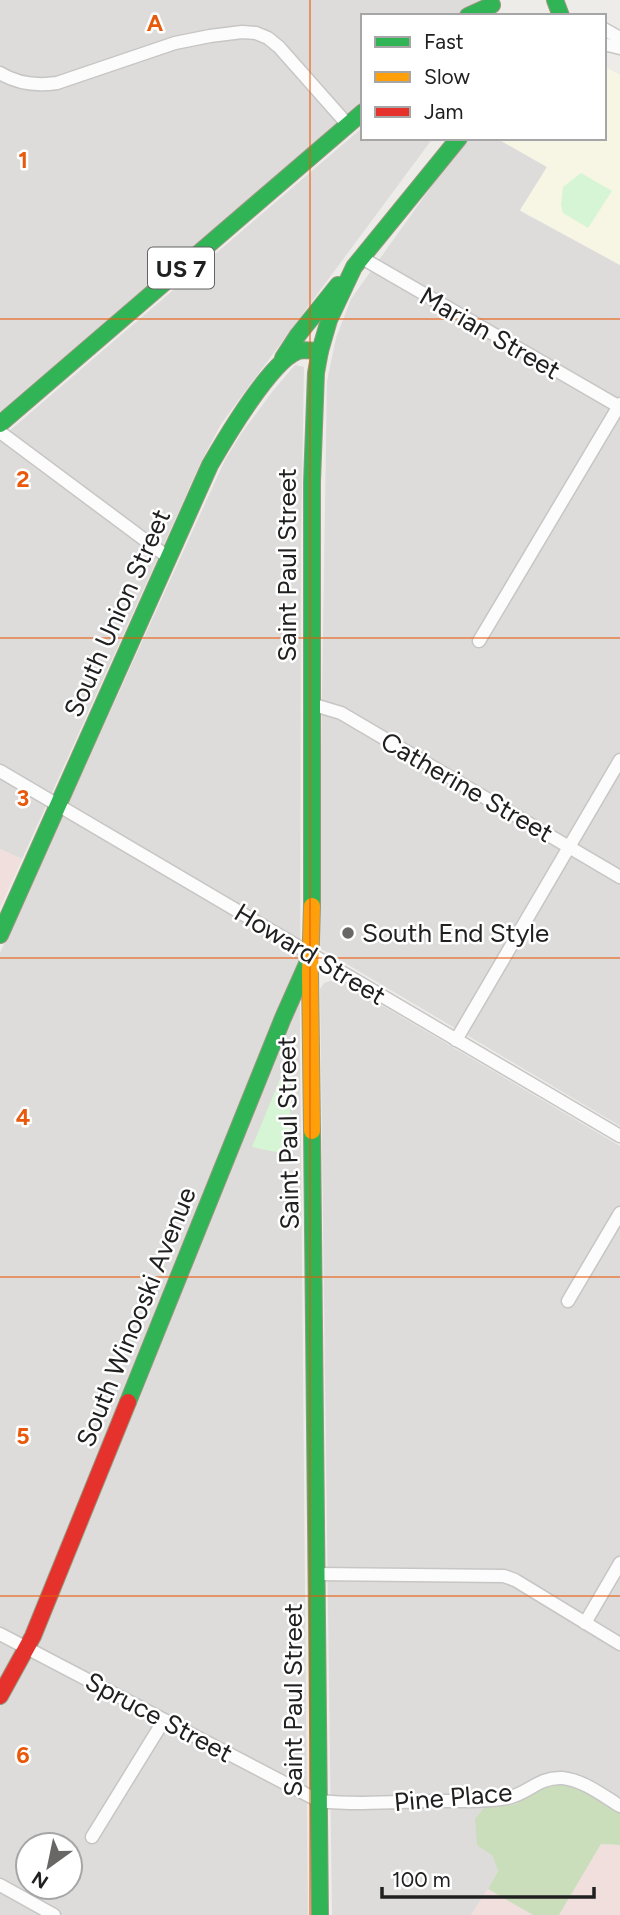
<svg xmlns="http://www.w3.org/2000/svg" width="620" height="1915" font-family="Figtree,sans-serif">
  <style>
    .residential { fill: #dddcda; fill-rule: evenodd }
    .commercial { fill: #f0dfdd }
    .education { fill: #f7f5e4 }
    .forest { fill: #cadebc }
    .park { fill: #d5f5d4 }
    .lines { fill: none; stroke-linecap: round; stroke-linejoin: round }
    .street-casing { stroke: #c7c6c5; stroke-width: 15 }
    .fast-casing { stroke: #98987f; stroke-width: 18 }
    .slow-casing { stroke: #98987f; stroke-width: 18 }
    .jam-casing { stroke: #98987f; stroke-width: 18 }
    .street { stroke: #fcfcfc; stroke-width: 12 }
    .fast { stroke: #30b455; stroke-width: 16 }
    .slow { stroke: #ff9f0a; stroke-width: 16 }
    .jam { stroke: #e5322d; stroke-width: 16 }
    .grid { fill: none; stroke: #e8590c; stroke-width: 2; stroke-opacity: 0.55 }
    .poi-dot { fill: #686766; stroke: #fff; stroke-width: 2.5 }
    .labels { text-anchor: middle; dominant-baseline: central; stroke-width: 5; stroke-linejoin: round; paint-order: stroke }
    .shield { fill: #fff; stroke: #636363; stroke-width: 2 }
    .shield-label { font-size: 24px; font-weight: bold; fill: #202020 }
    .street-label { font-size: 26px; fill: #202020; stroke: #fff }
    .poi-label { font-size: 26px; fill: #202020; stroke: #fff; text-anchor: start }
    .grid-label { font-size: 23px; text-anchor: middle; font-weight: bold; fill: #e8590c; stroke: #fff; stroke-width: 5; stroke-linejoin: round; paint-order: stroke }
  </style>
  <rect width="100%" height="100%" fill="#eeece9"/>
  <g class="residential">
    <path d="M0 0H481L462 16H363V101L0 412Z"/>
    <path d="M363 127V138H433L221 424 201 462 22 859 0 849V439Z"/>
    <path d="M466 138H496L547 167 520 211 620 265V1126L318 947 327 381 336 338 351 299Z"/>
    <path d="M295 365 304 367 301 539 300 1044 308 1915H0V953L225 460 241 434 272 392ZM28 1845H70V1887H28Z"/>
    <path d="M333 980 341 981 620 1146V1813L584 1790 536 1791 516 1804 484 1808 498 1871 488 1889 471 1915H332L320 989 324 983Z"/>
  </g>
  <g class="commercial">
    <path d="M0 849 22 859 0 908Z"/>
    <path d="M601 1844 620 1845V1915H559Z"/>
    <path d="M488 1889 533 1915H471Z"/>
  </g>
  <path class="education" d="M604 66 620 75V265L520 210 547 167 496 138H604Z"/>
  <path class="forest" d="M561 1783 584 1790 620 1813V1845L601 1844 559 1915H533L488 1889 498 1871 493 1856 477 1845 475 1819 484 1808 516 1804 536 1791Z"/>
  <g class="park">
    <path d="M581 173 612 191 588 228 563 213 561 205 563 187Z"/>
    <path d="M289 1057 291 1155 252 1147Z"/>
  </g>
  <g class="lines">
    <defs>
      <g id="street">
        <path d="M604 29 620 38"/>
        <path d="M604 44 620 48"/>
        <path d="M0 73C18 84 36 86 57 83L175 43 210 36 242 32 256 33 268 38 279 47 348 125"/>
        <path d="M362 258 618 406"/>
        <path d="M0 432 169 558"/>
        <path d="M479 641 620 404"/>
        <path d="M311 704 341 713 620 877"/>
        <path d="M0 771 620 1136"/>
        <path d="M456 1040 620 760"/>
        <path d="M568 1301 620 1213"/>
        <path d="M317 1574 504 1576 515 1580 620 1644"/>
        <path d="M585 1623 620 1563"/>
        <path d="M0 1634 319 1801C356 1805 394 1802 432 1801 457 1801 483 1802 507 1798 528 1794 538 1777 562 1778 583 1780 602 1795 620 1806"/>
        <path d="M92 1837 164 1720"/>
        <path d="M0 1885 54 1915"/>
      </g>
      <g id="fast">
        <path d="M555 0 561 16"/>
        <path d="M468 16 492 5"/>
        <path d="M283 358 298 335 338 285"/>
        <path d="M0 424 363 112"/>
        <path d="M312 906V482L316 373 320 351 329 320 354 267 459 138"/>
        <path d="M0 935 210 465C225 439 271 361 298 351 304 349 314 351 320 351"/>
        <path d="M312 1131 320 1915"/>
        <path d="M128 1402 283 1018 307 964"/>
      </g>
      <path id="slow" d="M312 1131 310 972 312 906"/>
      <path id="jam" d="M0 1696 33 1636 128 1402"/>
    </defs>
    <use href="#street" class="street-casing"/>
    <use href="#fast" class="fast-casing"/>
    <use href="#slow" class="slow-casing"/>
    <use href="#jam" class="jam-casing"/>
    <use href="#street" class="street"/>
    <use href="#fast" class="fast"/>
    <use href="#slow" class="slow"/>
    <use href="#jam" class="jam"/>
  </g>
  <path class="grid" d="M310 0V1915M0 319H620M0 638H620M0 958H620M0 1277H620M0 1596H620"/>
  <circle class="poi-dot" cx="348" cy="933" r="7"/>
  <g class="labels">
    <rect class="shield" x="148" y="247.5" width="66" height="41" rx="5"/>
    <g class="shield-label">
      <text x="181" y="268">US 7</text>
    </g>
    <g class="street-label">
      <text transform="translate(490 333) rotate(30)">Marian Street</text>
      <text transform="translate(287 565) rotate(-90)">Saint Paul Street</text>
      <text transform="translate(117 613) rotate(-66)">South Union Street</text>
      <text transform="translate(467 787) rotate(30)">Catherine Street</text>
      <text transform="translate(310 954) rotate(31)">Howard Street</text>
      <text transform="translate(288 1133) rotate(-91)">Saint Paul Street</text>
      <text transform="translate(136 1317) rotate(-68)">South Winooski Avenue</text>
      <text transform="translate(293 1700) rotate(-90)">Saint Paul Street</text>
      <text transform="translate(159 1717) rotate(28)">Spruce Street</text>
      <text transform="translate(453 1797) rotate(-5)">Pine Place</text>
    </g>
    <g class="poi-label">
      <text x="362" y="933">South End Style</text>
    </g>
  </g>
  <g class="grid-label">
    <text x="155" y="31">A</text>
    <text x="23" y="168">1</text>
    <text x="23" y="487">2</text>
    <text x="23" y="806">3</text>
    <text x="23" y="1125">4</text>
    <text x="23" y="1444">5</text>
    <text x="23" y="1763">6</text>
  </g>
  <rect x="361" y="14" width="245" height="126" fill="#ffffff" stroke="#a6a6a6" stroke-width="2"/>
  <rect x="375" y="37" width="35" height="10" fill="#30b455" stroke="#a6a6a6" stroke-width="2"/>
  <text x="424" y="49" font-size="21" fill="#202020">Fast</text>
  <rect x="375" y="72" width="35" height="10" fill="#ff9f0a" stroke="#a6a6a6" stroke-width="2"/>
  <text x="424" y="84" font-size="21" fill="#202020">Slow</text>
  <rect x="375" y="107" width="35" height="10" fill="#e5322d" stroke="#a6a6a6" stroke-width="2"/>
  <text x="424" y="119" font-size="21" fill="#202020">Jam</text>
  <g transform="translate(49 1866) rotate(213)"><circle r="33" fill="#ffffff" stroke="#a6a6a6" stroke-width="2"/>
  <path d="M0-5L12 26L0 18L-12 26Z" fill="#686766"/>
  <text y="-10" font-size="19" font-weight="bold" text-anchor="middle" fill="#202020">N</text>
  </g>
  <path d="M382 1887v10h212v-10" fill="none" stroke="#202020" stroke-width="3.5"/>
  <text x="392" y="1887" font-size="21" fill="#202020" stroke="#ffffff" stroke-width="5" paint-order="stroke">100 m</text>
</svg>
